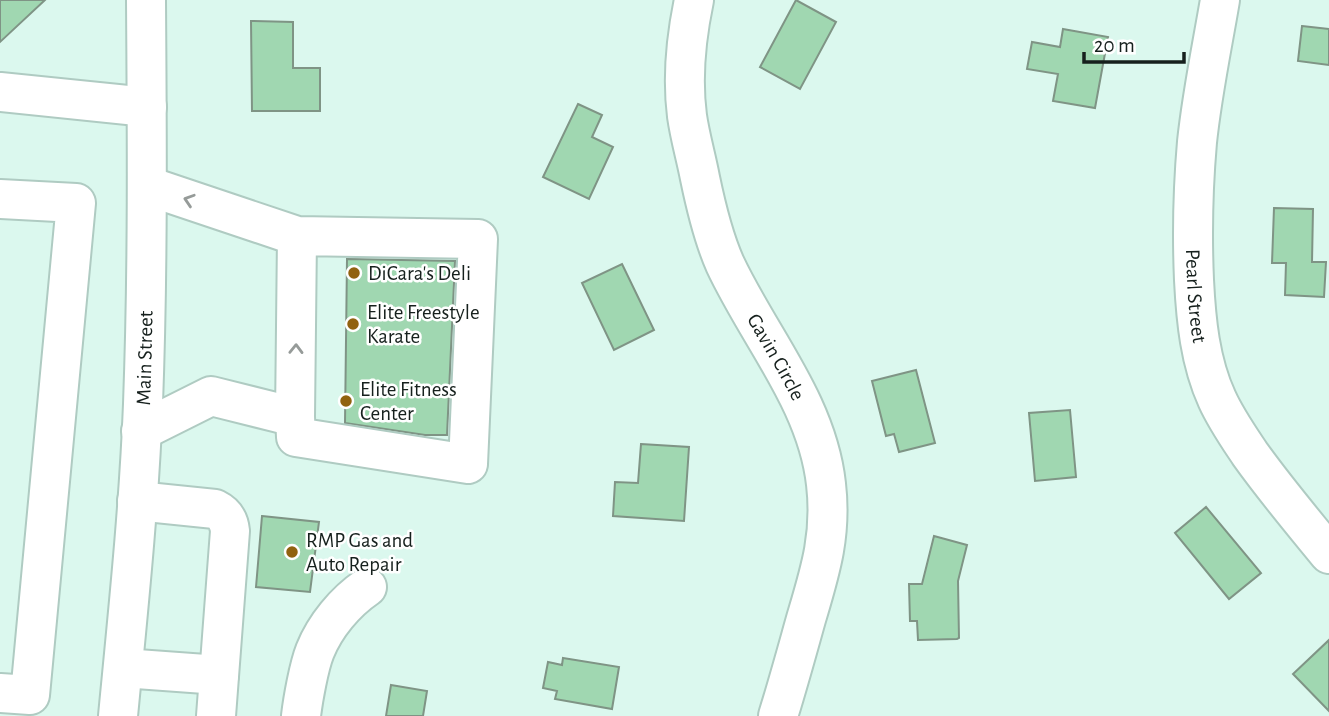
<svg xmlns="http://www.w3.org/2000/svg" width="1329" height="716" font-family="'Alegreya Sans',sans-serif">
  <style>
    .building { fill: #a0d7b1; stroke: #7f9485; stroke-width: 2 }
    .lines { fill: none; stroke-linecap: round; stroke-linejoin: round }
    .minor-casing { stroke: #afcbc2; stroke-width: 42 }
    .major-casing { stroke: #afcbc2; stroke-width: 42 }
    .minor { stroke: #fff; stroke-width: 38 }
    .major { stroke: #fff; stroke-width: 38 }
    .oneway { stroke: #969b99 }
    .poi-dot { fill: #91620f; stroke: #fff; stroke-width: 2.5 }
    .labels { text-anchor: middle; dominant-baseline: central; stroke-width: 5; stroke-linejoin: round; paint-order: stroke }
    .poi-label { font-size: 21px; fill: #16201d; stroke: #fff; text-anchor: start }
    .street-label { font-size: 21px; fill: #16201d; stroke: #fff }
  </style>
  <rect width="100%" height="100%" fill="#dbf8ee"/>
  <g class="building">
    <path d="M0 0H45L0 42Z"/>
    <path d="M796 0 836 22 800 89 760 67Z"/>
    <path d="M251 21 293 22V68H320V111H252Z"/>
    <path d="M1302 26 1329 29V65L1298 61Z"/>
    <path d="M1063 29 1108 37 1095 108 1053 101 1058 74 1027 69 1032 42 1060 47Z"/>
    <path d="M578 104 602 115 592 137 613 147 589 199 543 177Z"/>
    <path d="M1274 208 1313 209 1312 262H1326L1324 297 1285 295 1286 263H1272Z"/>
    <path d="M347 259 455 261 447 435H425L345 423Z"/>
    <path d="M622 264 654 330 614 350 582 283Z"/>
    <path d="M916 370 935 443 899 452 894 434 886 436 872 381Z"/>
    <path d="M1070 410 1076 477 1035 481 1029 413Z"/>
    <path d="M641 444 689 447 684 521 613 516 615 482 638 483Z"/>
    <path d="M1206 507 1261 573 1229 599 1175 533Z"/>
    <path d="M262 516 319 522 310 592 256 587Z"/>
    <path d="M934 536 967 545 958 581 959 638 957 639 918 640 917 621H910L909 584H922Z"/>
    <path d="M1329 640V711L1293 674Z"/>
    <path d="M563 658 619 667 612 709 555 699 557 691 543 688 548 662 562 665Z"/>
    <path d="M391 685 427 691 423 716H386Z"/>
  </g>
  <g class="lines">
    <defs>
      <g id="minor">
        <path id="s1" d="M694 0C686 38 682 77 687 116 690 137 696 157 700 178 706 207 713 237 725 264 759 337 817 402 826 484 832 535 820 572 806 619 797 651 788 684 778 716"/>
        <path id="s2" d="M1220 0C1212 47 1202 94 1197 142 1193 188 1192 234 1194 280 1196 320 1200 362 1217 399 1226 419 1238 436 1250 454 1275 489 1302 521 1329 554"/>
        <path d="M0 92 147 107"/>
        <path d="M148 186 297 236 295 417 296 437 468 464 478 239 297 236"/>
        <path d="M0 199 76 203 30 695 0 693"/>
        <path d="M141 431 211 396 295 417"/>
        <path d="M137 501 215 509C225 514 229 521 230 531L216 716"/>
        <path d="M123 668 219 675"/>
        <path d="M301 716C303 699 309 666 315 651 325 626 345 602 367 587"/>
      </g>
      <g id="major">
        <path id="s3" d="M118 716C128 612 139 508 143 404 148 269 147 135 146 0"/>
      </g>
    </defs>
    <use href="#minor" class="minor-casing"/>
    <use href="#major" class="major-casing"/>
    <use href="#minor" class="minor"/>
    <use href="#major" class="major"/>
  </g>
  <defs><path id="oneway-chevron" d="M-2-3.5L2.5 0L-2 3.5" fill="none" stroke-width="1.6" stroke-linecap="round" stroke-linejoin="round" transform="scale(1.75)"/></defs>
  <g class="oneway">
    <use href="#oneway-chevron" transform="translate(189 200) rotate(-162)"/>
    <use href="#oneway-chevron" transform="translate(296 349) rotate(-89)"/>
  </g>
  <g class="poi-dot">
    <circle cx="354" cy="273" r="7"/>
    <circle cx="353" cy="324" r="7"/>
    <circle cx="346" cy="401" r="7"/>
    <circle cx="292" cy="552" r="7"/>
  </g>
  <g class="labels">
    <g class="poi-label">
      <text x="368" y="273">DiCara's Deli</text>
      <text x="367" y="312">Elite Freestyle<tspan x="367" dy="24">Karate</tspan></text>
      <text x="360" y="389">Elite Fitness<tspan x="360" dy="24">Center</tspan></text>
      <text x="306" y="540">RMP Gas and<tspan x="306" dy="24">Auto Repair</tspan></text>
    </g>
    <g class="street-label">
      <text stroke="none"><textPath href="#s2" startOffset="298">Pearl Street</textPath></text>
      <text stroke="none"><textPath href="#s1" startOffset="376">Gavin Circle</textPath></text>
      <text stroke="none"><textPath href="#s3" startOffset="359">Main Street</textPath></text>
    </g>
  </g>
  <path d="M1084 52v10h100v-10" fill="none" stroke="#16201d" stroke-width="3.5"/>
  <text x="1094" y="52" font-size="21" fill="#16201d" stroke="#ffffff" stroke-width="5" paint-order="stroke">20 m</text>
</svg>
